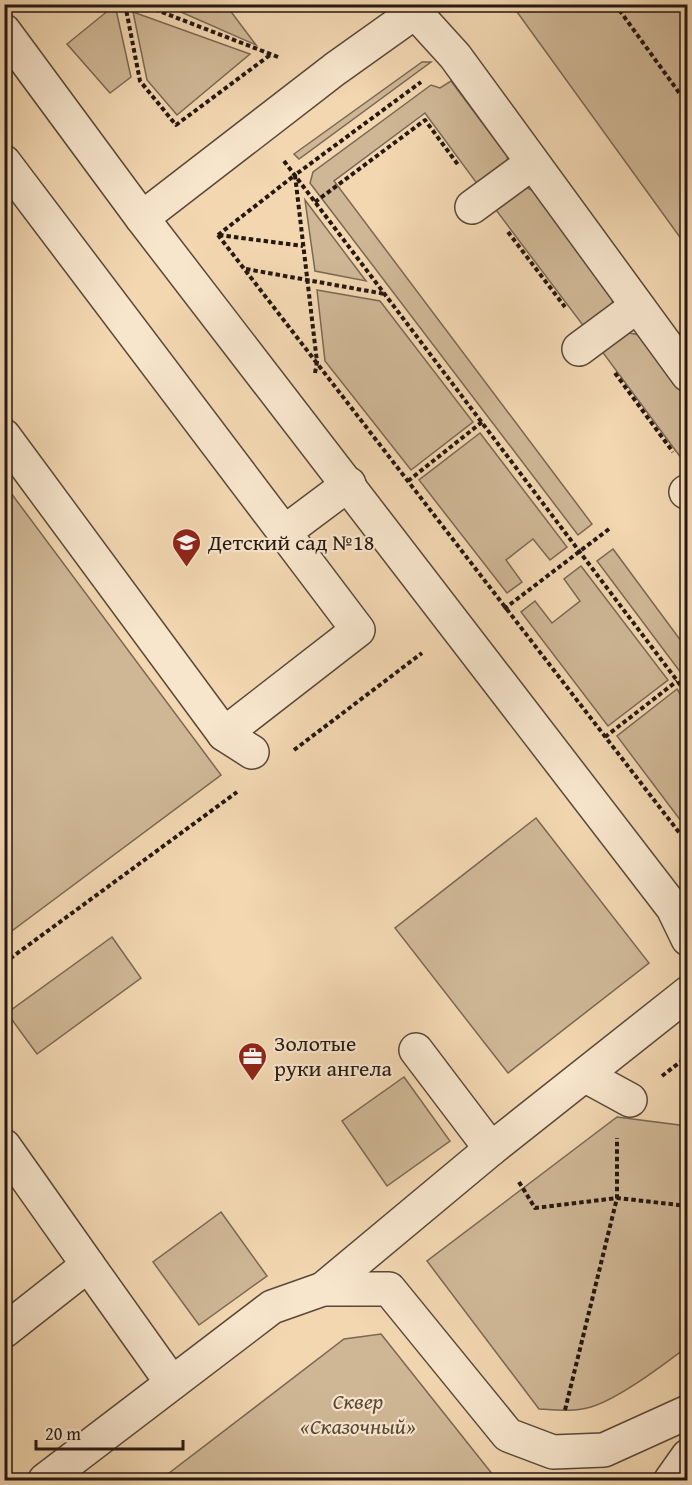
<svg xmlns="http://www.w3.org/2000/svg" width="692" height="1485" font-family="'Gentium Book Plus',serif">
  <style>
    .green { fill: #cfb796; stroke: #7a6854; stroke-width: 1.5 }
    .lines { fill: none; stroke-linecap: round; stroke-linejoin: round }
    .minor-casing { stroke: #594839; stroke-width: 36 }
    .path { stroke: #261811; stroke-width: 4; stroke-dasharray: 4.5 3; stroke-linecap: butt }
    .minor { stroke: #f7e5cc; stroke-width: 33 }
    .labels { text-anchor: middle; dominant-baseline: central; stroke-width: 4.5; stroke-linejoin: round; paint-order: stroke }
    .poi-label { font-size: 22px; fill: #261811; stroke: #f7e5cc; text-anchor: start }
    .park-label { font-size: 22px; font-style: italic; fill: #594839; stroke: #f7e5cc }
  </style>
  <rect width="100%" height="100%" fill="#f2d7b1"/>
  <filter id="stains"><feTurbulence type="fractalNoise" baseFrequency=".00333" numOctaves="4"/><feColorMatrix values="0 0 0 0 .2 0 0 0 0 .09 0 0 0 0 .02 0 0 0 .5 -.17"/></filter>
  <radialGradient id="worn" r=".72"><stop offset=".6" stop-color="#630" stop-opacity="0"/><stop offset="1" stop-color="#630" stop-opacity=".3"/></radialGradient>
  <g class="green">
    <path d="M115 5 131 77 110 93 67 44Z"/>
    <path d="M165 5H226L256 45Z"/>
    <path d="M512 5H687V247Z"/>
    <path d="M133 12 250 54 177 115 147 80Z"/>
    <path d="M422 62H431L299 159 294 154Z"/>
    <path d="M451 81 507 156 508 164 481 189 425 113 334 181 592 524 578 535 310 183 313 172 431 85 440 88Z"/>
    <path d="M524 187 532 190 611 296 613 304 585 328 493 206Z"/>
    <path d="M305 200 366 281 315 271Z"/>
    <path d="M317 290 380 301 473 422 411 470 325 361Z"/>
    <path d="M624 332 640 335 687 399V466L601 350Z"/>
    <path d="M480 433 567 547 550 560 533 539 506 560 522 582 507 593 419 480Z"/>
    <path d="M5 485 221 775 5 936Z"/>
    <path d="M613 549 687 649V681L597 561Z"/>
    <path d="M581 566 668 680 608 726 521 612 535 601 552 623 580 601 564 579Z"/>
    <path d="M677 689 687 704V829L617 736Z"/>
    <path d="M536 818 649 963 508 1073 395 928Z"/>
    <path d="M112 937 141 978 37 1054 7 1013Z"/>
    <path d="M404 1077 450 1141 387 1186 342 1121Z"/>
    <path d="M617 1117 687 1126V1347C663 1365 620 1398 591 1407 575 1412 556 1410 539 1409L427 1261Z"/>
    <path d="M221 1212 267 1276 199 1325 153 1262Z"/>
    <path d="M381 1334 497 1480H160L344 1339Z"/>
  </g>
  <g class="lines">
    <defs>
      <g id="minor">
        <path d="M416 4 415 12 455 56 688 375"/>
        <path d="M4 31 142 218 673 908 688 939"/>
        <path d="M4 162 358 630 224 734"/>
        <path d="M472 207 532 163"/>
        <path d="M142 218 335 69 415 12"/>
        <path d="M579 349 637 306"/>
        <path d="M4 436 224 734 252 752"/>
        <path d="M686 492 688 491"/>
        <path d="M286 531 349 484"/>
        <path d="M416 1050 491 1149"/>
        <path d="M586 1076 630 1100"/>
        <path d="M4 1146 88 1265"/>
        <path d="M323 1289 491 1149 688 993"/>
        <path d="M4 1331 88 1265 172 1383"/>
        <path d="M45 1480 272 1307 323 1289H389L508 1435 553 1452 604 1450 688 1412"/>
        <path d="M671 1480 688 1456"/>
      </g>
    </defs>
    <use href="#minor" class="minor-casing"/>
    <g class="path">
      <path d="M125 4 140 81 176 125 270 55"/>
      <path d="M141 4 278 57"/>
      <path d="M615 4 688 105"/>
      <path d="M284 161 688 695"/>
      <path d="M315 202 425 120 459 166"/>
      <path d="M508 232 565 307"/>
      <path d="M218 235 688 844"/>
      <path d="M218 235 295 175"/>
      <path d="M219 235 303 246"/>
      <path d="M246 269 385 294"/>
      <path d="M315 373 317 362 295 175 421 82"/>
      <path d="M615 373 673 452"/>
      <path d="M408 481 482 422"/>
      <path d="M504 609 609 529"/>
      <path d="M605 737 677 681"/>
      <path d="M294 750 422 653"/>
      <path d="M4 963 237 792"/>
      <path d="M662 1076 688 1056"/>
      <path d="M519 1182 535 1208 617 1198 688 1206"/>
      <path d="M565 1410 617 1198V1138"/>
    </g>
    <use href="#minor" class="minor"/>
  </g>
  <defs>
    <symbol id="school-pin" viewBox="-11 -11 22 30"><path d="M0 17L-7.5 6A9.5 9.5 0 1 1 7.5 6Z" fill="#8f2418" stroke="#f7e5cc"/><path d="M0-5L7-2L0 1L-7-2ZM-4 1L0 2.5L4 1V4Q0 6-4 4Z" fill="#fff"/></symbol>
    <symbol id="office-pin" viewBox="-11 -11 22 30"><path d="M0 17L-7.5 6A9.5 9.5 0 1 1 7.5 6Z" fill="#8f2418" stroke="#f7e5cc"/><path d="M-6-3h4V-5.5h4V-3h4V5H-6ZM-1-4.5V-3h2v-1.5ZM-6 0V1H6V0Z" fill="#fff"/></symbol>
  </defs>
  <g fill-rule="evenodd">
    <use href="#school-pin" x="170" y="526" width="33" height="45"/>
    <use href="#office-pin" x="236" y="1040" width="33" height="45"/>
  </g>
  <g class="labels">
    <g class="poi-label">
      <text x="208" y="542">Детский сад №18</text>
      <text x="274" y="1043">Золотые<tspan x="274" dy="25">руки ангела</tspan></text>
    </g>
    <g class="park-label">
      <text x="358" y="1401">Сквер<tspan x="358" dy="25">«Сказочный»</tspan></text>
    </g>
  </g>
  <rect width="692" height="1485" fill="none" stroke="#f2d7b1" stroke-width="24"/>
  <rect x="6" y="6" width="680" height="1473" fill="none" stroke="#261811" stroke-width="3"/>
  <rect x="12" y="12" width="668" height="1461" fill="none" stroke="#261811" stroke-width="1.5"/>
  <path d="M36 1440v9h147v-9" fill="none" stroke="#261811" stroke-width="3"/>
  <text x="45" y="1440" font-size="18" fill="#261811" stroke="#f7e5cc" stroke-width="4.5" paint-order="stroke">20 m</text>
  <rect width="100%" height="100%" filter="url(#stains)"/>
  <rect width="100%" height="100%" fill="url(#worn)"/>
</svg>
